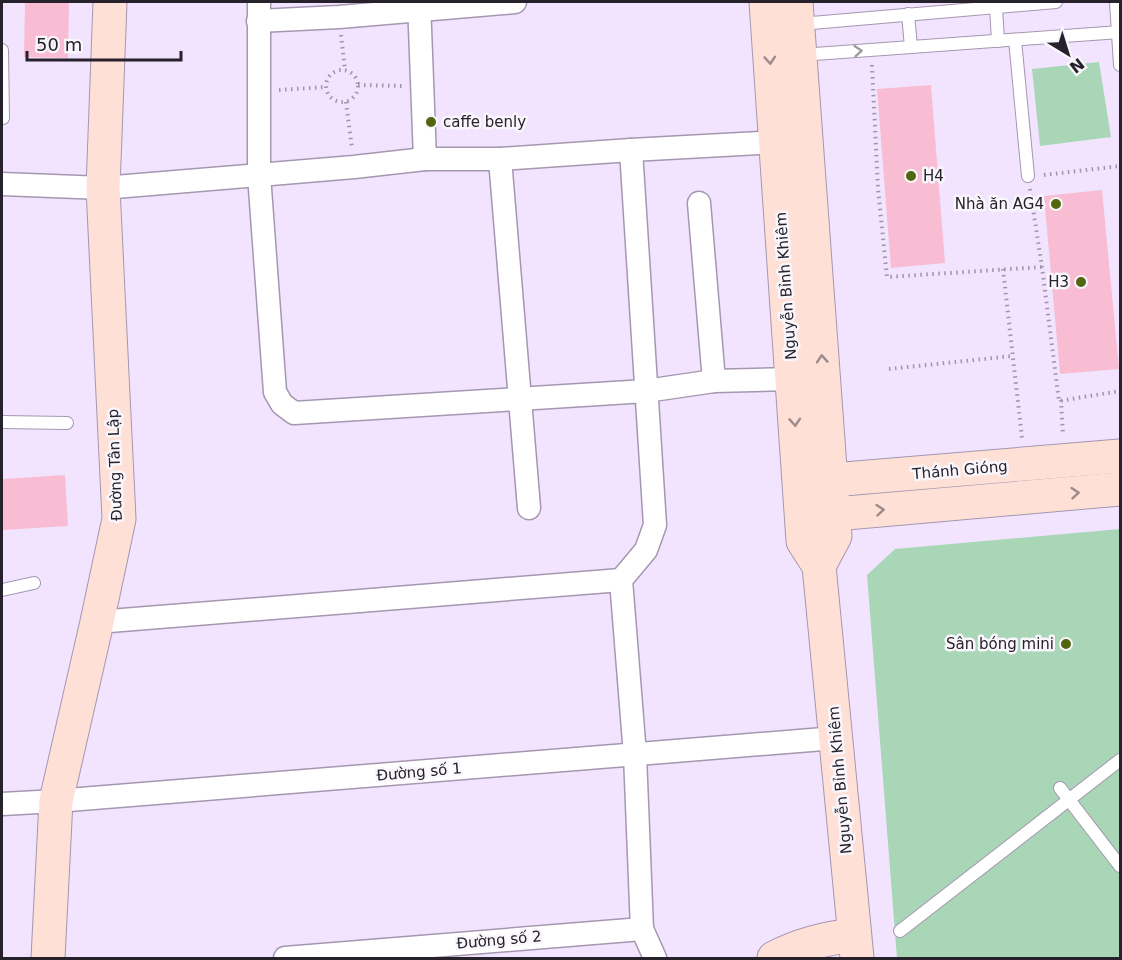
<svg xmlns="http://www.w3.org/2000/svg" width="1122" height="960" font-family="'DejaVu Sans',sans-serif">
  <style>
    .pitch { fill: #a8d6b6 }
    .building { fill: #f8bdd3 }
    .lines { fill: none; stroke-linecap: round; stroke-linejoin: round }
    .lane-casing { stroke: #a597b0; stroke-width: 14 }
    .street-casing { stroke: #a597b0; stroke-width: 25 }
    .secondary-casing { stroke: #a597b0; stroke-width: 35 }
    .path { stroke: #9f94a8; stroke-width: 4; stroke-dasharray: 1.5 4.5; stroke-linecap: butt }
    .lane { stroke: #fff; stroke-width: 12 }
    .street { stroke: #fff; stroke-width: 22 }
    .secondary { stroke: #fee0d7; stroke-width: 33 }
    .oneway { stroke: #9e9ba0 }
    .oneway2 { stroke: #9d8a8a }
    .poi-dot { fill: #52650f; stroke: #f9f6fc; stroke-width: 2 }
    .labels { text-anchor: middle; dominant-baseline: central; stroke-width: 5; stroke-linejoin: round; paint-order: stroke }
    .poi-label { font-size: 15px; fill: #27212b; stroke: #f9f6fc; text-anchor: end }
    .street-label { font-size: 15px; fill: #27212b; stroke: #f9f6fc }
  </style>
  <rect width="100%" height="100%" fill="#f2e4fe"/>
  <g class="pitch">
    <path d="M1099 62 1111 137 1040 146 1032 69Z"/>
    <path d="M1120 529V958H897L867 575 895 549Z"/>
  </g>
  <g class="building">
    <path d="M25 2H69L68 58 24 57Z"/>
    <path d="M931 85 945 263 891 268 877 89Z"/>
    <path d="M1102 190 1119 369 1060 374 1044 196Z"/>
    <path d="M65 475 68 526 2 530V479Z"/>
  </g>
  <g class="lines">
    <defs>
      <g id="lane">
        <path d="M1116 2 1120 65"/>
        <path d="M996 7 998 41"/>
        <path d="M908 14 911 47"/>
        <path d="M800 24 1056 2"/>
        <path d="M1015 40 1028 176"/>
        <path d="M2 50 3 118"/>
        <path d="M801 55 1120 32"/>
        <path d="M2 422 67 423"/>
        <path d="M2 590 34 583"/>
        <path d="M1060 788 1120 866"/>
        <path d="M900 931 1120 760"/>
      </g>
      <g id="street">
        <path d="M259 2V175L275 392 282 404 294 413 646 391 714 381 792 379"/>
        <path d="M419 2 425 159"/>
        <path d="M258 21 339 17 515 2"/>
        <path d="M631 150 655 525 646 550 621 580 635 755 642 929 655 958"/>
        <path d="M500 159 529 508"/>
        <path d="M2 184 103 188 354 167 425 159H500L631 150 776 142"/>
        <path d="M699 203 714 381"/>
        <path d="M97 622 621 580"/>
        <path d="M2 804 56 801 836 738"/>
        <path d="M285 958 642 929"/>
      </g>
      <g id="secondary">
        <path d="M766 2 803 541 819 566 857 958"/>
        <path d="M796 2 835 536 819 566"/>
        <path d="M808 482 1120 456"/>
        <path d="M812 516 1120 489"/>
        <path d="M48 958 56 801 97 622 119 519 103 188 110 2"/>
        <path d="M774 958C799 945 826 938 854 935"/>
      </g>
    </defs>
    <use href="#lane" class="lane-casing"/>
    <use href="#street" class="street-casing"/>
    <use href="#secondary" class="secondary-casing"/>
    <g class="path">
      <path d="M341 35 345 70"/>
      <path d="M872 65 878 189 887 277 1042 267"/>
      <circle cx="342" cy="86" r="16"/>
      <path d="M358 85 403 86"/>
      <path d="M279 90 326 87"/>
      <path d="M346 102 352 148"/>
      <path d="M1044 175 1120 166"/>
      <path d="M1030 189 1042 267 1059 401 1120 391"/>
      <path d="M1003 269 1022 438"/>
      <path d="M889 369 1012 356"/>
      <path d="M1061 400 1063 436"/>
    </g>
    <use href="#lane" class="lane"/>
    <use href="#street" class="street"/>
    <use href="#secondary" class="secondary"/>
  </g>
  <defs><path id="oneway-chevron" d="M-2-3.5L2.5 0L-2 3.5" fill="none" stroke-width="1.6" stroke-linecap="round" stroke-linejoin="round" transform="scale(1.5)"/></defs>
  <use class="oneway" href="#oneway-chevron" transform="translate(858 51) rotate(-5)"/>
  <g class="oneway2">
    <use href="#oneway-chevron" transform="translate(770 60) rotate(86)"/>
    <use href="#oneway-chevron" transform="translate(822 359) rotate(-94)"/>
    <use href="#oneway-chevron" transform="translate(795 422) rotate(86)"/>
    <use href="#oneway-chevron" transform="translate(1075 493) rotate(-5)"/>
    <use href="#oneway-chevron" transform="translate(880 510) rotate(-5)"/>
  </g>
  <g class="poi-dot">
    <circle cx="431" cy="122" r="6"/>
    <circle cx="911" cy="176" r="6"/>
    <circle cx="1056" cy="204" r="6"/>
    <circle cx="1081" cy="282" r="6"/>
    <circle cx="1066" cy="644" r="6"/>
  </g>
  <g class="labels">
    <g class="poi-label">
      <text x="443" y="122" text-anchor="start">caffe benly</text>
      <text x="923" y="176" text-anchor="start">H4</text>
      <text x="1044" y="204">Nhà ăn AG4</text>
      <text x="1069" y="282">H3</text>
      <text x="1054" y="644">Sân bóng mini</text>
    </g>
    <g class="street-label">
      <text transform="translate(786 286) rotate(-94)">Nguyễn Bỉnh Khiêm</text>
      <text transform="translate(115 465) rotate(-92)">Đường Tân Lập</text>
      <text transform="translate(960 470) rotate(-5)">Thánh Gióng</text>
      <text transform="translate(419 772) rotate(-5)">Đường số 1</text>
      <text transform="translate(840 780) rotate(-95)">Nguyễn Bỉnh Khiêm</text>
      <text transform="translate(499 940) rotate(-5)">Đường số 2</text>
    </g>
  </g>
  <rect width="1122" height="960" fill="none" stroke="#27212b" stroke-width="6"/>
  <g transform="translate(1068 54) rotate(142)" stroke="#f9f6fc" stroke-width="4.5" paint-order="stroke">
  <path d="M0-4.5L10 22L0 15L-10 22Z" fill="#27212b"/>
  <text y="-9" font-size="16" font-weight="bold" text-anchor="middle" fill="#27212b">N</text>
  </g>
  <path d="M27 51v9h154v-9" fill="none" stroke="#27212b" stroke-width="3"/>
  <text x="36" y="51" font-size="18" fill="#27212b" stroke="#f9f6fc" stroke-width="4.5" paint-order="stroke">50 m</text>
</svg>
